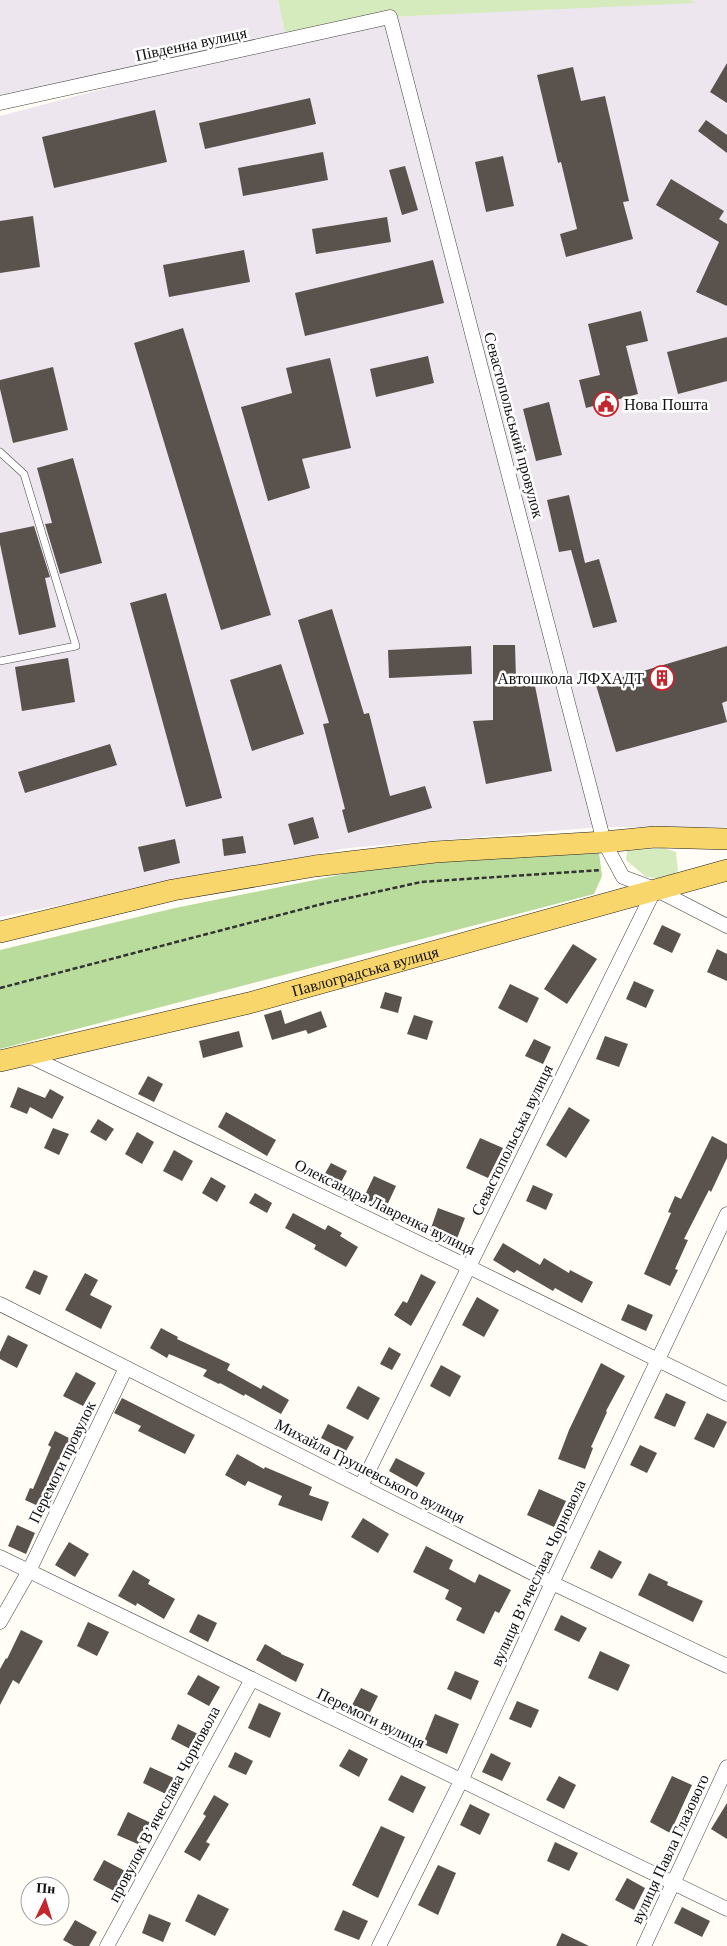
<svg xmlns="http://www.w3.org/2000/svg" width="727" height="1946" font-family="'Times New Roman',serif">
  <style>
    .industrial { fill: #eee6ef }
    .green { fill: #d5ebbd }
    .forest { fill: #b9dc9c }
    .building { fill: #5a524d }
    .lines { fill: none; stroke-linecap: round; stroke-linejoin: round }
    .service-casing { stroke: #444; stroke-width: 8 }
    .minor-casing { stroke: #444; stroke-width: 15 }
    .primary-casing { stroke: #222; stroke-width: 22 }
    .path { stroke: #333; stroke-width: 2.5; stroke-dasharray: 5 2.5; stroke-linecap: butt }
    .service { stroke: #fff; stroke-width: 7 }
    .minor { stroke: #fff; stroke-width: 14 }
    .primary { stroke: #f9d66b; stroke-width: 21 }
    .labels { text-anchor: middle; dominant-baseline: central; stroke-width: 5; stroke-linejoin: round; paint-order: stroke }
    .street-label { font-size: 16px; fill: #111; stroke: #fff }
    .poi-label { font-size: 16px; fill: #111; stroke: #fff; text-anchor: start }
  </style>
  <rect width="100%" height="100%" fill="#fffdf5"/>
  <path class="industrial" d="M0 0H278L287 40 390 17 695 2 691 0H727V827H600L348 848 0 917V116L270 45 0 103Z"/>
  <g class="green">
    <path d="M278 0H691L696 3 390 17 287 41Z"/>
    <path d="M664 848 676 852 678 871 668 879 646 877 626 860 627 851Z"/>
  </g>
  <path class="forest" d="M599 853 602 876 594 894 0 1049V950L175 908 409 861Z"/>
  <g class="building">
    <path d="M727 63V103L710 92Z"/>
    <path d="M573 67 581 101 605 96 629 201 623 202 633 239 566 257 560 234 577 229 561 162 558 163 537 75Z"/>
    <path d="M310 98 316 124 205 149 199 123Z"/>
    <path d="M155 110 167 162 54 188 42 137Z"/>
    <path d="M706 120 727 135V153L698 131Z"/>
    <path d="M323 152 328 180 243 196 238 168Z"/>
    <path d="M503 156 514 206 486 212 475 162Z"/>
    <path d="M405 166 418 210 402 215 389 170Z"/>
    <path d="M671 179 724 211 719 219 727 224V306L696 292 719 242 656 205Z"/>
    <path d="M33 216 40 267 0 273V221Z"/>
    <path d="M387 217 391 242 316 254 312 229Z"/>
    <path d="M244 250 250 282 169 297 163 265Z"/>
    <path d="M433 260 444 303 305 336 295 293Z"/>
    <path d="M641 311 648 341 626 346 638 394 586 408 579 380 600 375 588 324Z"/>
    <path d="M183 328 271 615 221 630 134 343Z"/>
    <path d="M727 337V381L678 394 667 352Z"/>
    <path d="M428 356 434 383 376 397 370 369Z"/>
    <path d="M330 358 351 448 302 459 310 488 268 501 241 407 292 393 286 368Z"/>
    <path d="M53 367 68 430 13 443 0 389V380Z"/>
    <path d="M549 402 562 455 536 461 523 409Z"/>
    <path d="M73 458 102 563 60 574 45 524 52 523 37 468Z"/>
    <path d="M569 495 585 563 599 559 617 622 593 628 571 550 559 552 547 500Z"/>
    <path d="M34 526 50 577 45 578 56 627 19 635 0 544V533Z"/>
    <path d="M166 593 222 798 186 807 130 603Z"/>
    <path d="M332 609 364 714 369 713 390 796 425 786 432 808 348 833 342 810 345 809 323 724 329 723 298 620Z"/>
    <path d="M493 645H515L516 679 533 676 552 771 486 784 473 721 493 720Z"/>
    <path d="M471 646 472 674 389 678 388 650Z"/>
    <path d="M727 646V701L722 703 727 722 616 752 596 685Z"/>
    <path d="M68 658 75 702 22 711 15 667Z"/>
    <path d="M281 664 304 734 252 751 230 680Z"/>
    <path d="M110 744 117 765 25 793 18 772Z"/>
    <path d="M313 817 319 838 294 845 288 824Z"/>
    <path d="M243 836 246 853 224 856 222 839Z"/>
    <path d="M175 839 180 863 144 872 138 847Z"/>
    <path d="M662 925 681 934 672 953 653 944Z"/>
    <path d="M573 944 597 959 567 1004 544 989Z"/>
    <path d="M717 949 727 954V981L707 972Z"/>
    <path d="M634 981 654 990 646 1008 626 999Z"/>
    <path d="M510 984 539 998 527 1023 498 1008Z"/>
    <path d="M385 992 402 997 398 1013 380 1008Z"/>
    <path d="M281 1010 285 1024 321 1011 327 1027 308 1034 306 1030 272 1040 264 1015Z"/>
    <path d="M414 1015 433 1021 427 1040 407 1034Z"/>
    <path d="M239 1031 243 1047 203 1058 199 1041Z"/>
    <path d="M605 1036 628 1044 619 1067 596 1059Z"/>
    <path d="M534 1039 551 1047 543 1064 525 1056Z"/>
    <path d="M148 1076 163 1084 154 1102 138 1094Z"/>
    <path d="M18 1087 45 1098 50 1089 64 1097 52 1119 30 1107 27 1114 10 1107Z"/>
    <path d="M569 1107 590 1120 566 1158 546 1145Z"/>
    <path d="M226 1112 276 1140 267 1156 218 1127Z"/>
    <path d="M98 1119 114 1129 106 1141 90 1132Z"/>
    <path d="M53 1128 69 1134 59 1155 44 1148Z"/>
    <path d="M137 1132 154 1142 142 1164 125 1154Z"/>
    <path d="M712 1136 727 1144V1158L711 1192 709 1190 684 1239 688 1240 675 1269 678 1270 670 1286 644 1274 671 1213 668 1212 675 1196 681 1199Z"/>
    <path d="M480 1138 503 1148 488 1178 466 1168Z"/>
    <path d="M174 1150 193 1161 182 1181 163 1171Z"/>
    <path d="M331 1163 347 1171 339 1186 323 1177Z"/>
    <path d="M374 1176 396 1186 384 1212 362 1201Z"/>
    <path d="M211 1177 226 1186 217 1202 202 1193Z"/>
    <path d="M533 1185 553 1194 546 1210 526 1201Z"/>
    <path d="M255 1193 272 1203 267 1213 249 1203Z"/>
    <path d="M438 1208 465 1218 456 1241 430 1231Z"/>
    <path d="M293 1213 325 1230 328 1225 342 1233 340 1236 358 1247 346 1267 314 1249 316 1245 285 1228Z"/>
    <path d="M503 1243 540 1265 544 1258 569 1273 570 1270 593 1282 582 1303 555 1288 553 1291 517 1270 514 1273 493 1260Z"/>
    <path d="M34 1270 48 1276 40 1295 25 1288Z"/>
    <path d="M85 1273 98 1280 90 1295 112 1306 101 1329 65 1310Z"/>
    <path d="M421 1274 436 1282 411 1326 394 1315 403 1301 407 1303Z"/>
    <path d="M477 1297 499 1310 484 1337 462 1325Z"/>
    <path d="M628 1304 653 1315 646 1331 621 1320Z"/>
    <path d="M161 1328 178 1337 177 1339 230 1364 227 1370 261 1389 263 1385 289 1400 281 1414 245 1394 244 1396 220 1383 219 1384 203 1376 207 1370 169 1354 167 1358 150 1348Z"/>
    <path d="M8 1335 28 1345 17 1368 0 1359V1352Z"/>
    <path d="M389 1347 401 1354 392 1370 380 1364Z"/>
    <path d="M601 1363 625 1376 606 1411 607 1412 591 1447 593 1448 585 1469 558 1459 569 1430Z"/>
    <path d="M441 1365 461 1376 450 1397 430 1386Z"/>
    <path d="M76 1372 96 1383 83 1406 63 1396Z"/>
    <path d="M358 1386 380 1398 368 1420 346 1408Z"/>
    <path d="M666 1393 686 1402 675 1427 654 1418Z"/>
    <path d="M122 1398 195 1435 185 1454 138 1431 141 1426 114 1413Z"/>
    <path d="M707 1413 727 1422 714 1448 694 1439Z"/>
    <path d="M328 1424 354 1437 346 1451 321 1438Z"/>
    <path d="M55 1431 73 1440 57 1470 65 1473 47 1510 25 1500 30 1488 33 1489 51 1447 48 1445Z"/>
    <path d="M640 1445 657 1453 647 1473 630 1465Z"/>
    <path d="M237 1454 264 1469 265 1467 312 1487 309 1495 329 1502 322 1521 278 1505 282 1496 248 1481 245 1486 225 1475Z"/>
    <path d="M396 1458 425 1473 417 1487 389 1471Z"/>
    <path d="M539 1489 566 1501 554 1527 527 1515Z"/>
    <path d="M363 1518 389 1534 378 1553 351 1537Z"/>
    <path d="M17 1525 35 1533 26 1554 8 1546Z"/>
    <path d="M69 1542 89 1554 75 1577 55 1565Z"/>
    <path d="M426 1546 453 1560 449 1569 475 1583 479 1574 511 1590 499 1613 495 1611 484 1634 456 1620 462 1608 445 1599 449 1590 413 1572Z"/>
    <path d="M599 1550 622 1562 612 1579 590 1568Z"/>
    <path d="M133 1570 150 1580 148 1584 175 1599 164 1619 137 1603 136 1606 118 1596Z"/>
    <path d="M649 1573 668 1582 667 1585 703 1601 693 1622 638 1595Z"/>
    <path d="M198 1614 217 1623 208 1642 189 1632Z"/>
    <path d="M561 1615 587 1628 579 1642 554 1630Z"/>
    <path d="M88 1622 109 1632 97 1656 77 1646Z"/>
    <path d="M21 1630 43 1641 19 1684 13 1680 0 1705V1669L6 1658 7 1659Z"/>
    <path d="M265 1644 281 1653V1654L304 1664 296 1682 256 1660Z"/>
    <path d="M600 1651 630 1665 618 1691 588 1678Z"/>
    <path d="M455 1671 479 1681 471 1700 447 1689Z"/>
    <path d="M198 1675 220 1687 209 1706 187 1694Z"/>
    <path d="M361 1688 378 1696 368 1716 351 1707Z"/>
    <path d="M517 1701 539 1710 531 1728 509 1719Z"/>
    <path d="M259 1703 281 1713 270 1738 248 1728Z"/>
    <path d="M435 1714 459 1724 447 1754 423 1744Z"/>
    <path d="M178 1724 198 1734 190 1749 171 1739Z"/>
    <path d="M349 1749 368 1759 359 1777 339 1766Z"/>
    <path d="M235 1752 253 1761 246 1775 228 1767Z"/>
    <path d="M491 1753 511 1763 502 1781 482 1772Z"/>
    <path d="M150 1767 176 1779 168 1795 143 1783Z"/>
    <path d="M401 1775 426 1787 413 1813 388 1800Z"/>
    <path d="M559 1776 576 1785 564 1809 546 1800Z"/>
    <path d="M672 1776 692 1785 670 1833 650 1822Z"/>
    <path d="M214 1795 229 1804 206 1842 210 1844 200 1861 184 1852 206 1816 203 1814Z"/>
    <path d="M727 1803V1839L711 1829Z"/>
    <path d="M470 1804 490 1814 480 1835 460 1825Z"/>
    <path d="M128 1812 151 1823 140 1845 117 1835Z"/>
    <path d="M381 1826 405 1837 378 1898 352 1885Z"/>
    <path d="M555 1842 578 1853 569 1871 547 1861Z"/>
    <path d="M104 1860 129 1873 118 1893 93 1880Z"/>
    <path d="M438 1865 456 1873 438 1915 418 1905Z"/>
    <path d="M627 1878 645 1888 634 1910 615 1900Z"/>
    <path d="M198 1894 229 1909 215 1936 185 1921Z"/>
    <path d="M682 1907 710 1921 702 1937 674 1923Z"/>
    <path d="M343 1910 368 1921 359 1940 334 1930Z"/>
    <path d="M149 1914 171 1923 163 1942 142 1933Z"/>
    <path d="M75 1920 97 1932 89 1946H74L63 1940Z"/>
    <path d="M562 1933 589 1946H556Z"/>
  </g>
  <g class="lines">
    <defs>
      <path id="service" d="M0 452 24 474 76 646 0 661"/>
      <g id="minor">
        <path d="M0 103 390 17 604 842 623 877 655 889 727 926"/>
        <path d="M27 1055 469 1267 727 1394"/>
        <path d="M0 1304 552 1583 727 1666"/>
        <path d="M361 1486 655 889"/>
        <path d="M0 1557 727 1909"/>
        <path d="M0 1622 29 1571 126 1368"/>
        <path d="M107 1946 252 1679"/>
        <path d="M379 1946 461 1781 552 1583 727 1214"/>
        <path d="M644 1946 727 1767"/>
      </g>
      <g id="primary">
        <path d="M0 932 173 890 315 866 435 852 604 842 655 837 727 839"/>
        <path id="s1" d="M0 1061 249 1003 727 870"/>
      </g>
    </defs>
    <use href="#service" class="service-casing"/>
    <use href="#minor" class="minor-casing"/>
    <use href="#primary" class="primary-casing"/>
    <path class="path" d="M0 988 322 904 421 882 601 870"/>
    <use href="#service" class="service"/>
    <use href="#minor" class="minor"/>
    <use href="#primary" class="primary"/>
  </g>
  <defs>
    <symbol id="civic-ring" viewBox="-11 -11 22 22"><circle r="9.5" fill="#fff" stroke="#c4262e" stroke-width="1.5"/><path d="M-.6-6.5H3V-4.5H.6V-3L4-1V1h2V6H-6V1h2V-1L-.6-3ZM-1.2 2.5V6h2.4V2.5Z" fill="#c4262e"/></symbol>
    <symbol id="building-ring" viewBox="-11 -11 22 22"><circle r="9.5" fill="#fff" stroke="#c4262e" stroke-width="1.5"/><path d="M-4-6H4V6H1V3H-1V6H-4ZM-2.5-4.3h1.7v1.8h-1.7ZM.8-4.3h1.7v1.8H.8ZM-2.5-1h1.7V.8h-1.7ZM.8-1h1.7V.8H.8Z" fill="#c4262e"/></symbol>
  </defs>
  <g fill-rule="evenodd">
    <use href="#civic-ring" x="592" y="390" width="28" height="28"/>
    <use href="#building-ring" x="648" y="664" width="28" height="28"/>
  </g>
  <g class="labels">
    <g class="street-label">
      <text transform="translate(191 44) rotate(-12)">Південна вулиця</text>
      <text transform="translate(514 425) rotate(75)">Севастопольський провулок</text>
      <text stroke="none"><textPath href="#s1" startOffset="376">Павлоградська вулиця</textPath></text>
      <text transform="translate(512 1140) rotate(-64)">Севастопольська вулиця</text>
      <text transform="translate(385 1207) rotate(26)">Олександра Лавренка вулиця</text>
      <text transform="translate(62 1462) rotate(-64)">Перемоги провулок</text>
      <text transform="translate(370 1471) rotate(27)">Михайла Грушевського вулиця</text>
      <text transform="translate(538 1573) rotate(-65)">вулиця В’ячеслава Чорновола</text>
      <text transform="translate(371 1718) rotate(26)">Перемоги вулиця</text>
      <text transform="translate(164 1804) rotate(-62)">провулок В’ячеслава Чорновола</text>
      <text transform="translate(670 1849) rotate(-65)">вулиця Павла Глазового</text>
    </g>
    <g class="poi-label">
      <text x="624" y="404">Нова Пошта</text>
      <text x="644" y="678" text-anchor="end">Автошкола ЛФХАДТ</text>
    </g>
  </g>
  <g transform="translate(45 1901) rotate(4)"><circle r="24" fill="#ffffff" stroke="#a0a0a0"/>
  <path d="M0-4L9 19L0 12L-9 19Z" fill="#c4262e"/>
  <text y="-8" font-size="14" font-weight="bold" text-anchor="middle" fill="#111111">Пн</text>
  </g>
</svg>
